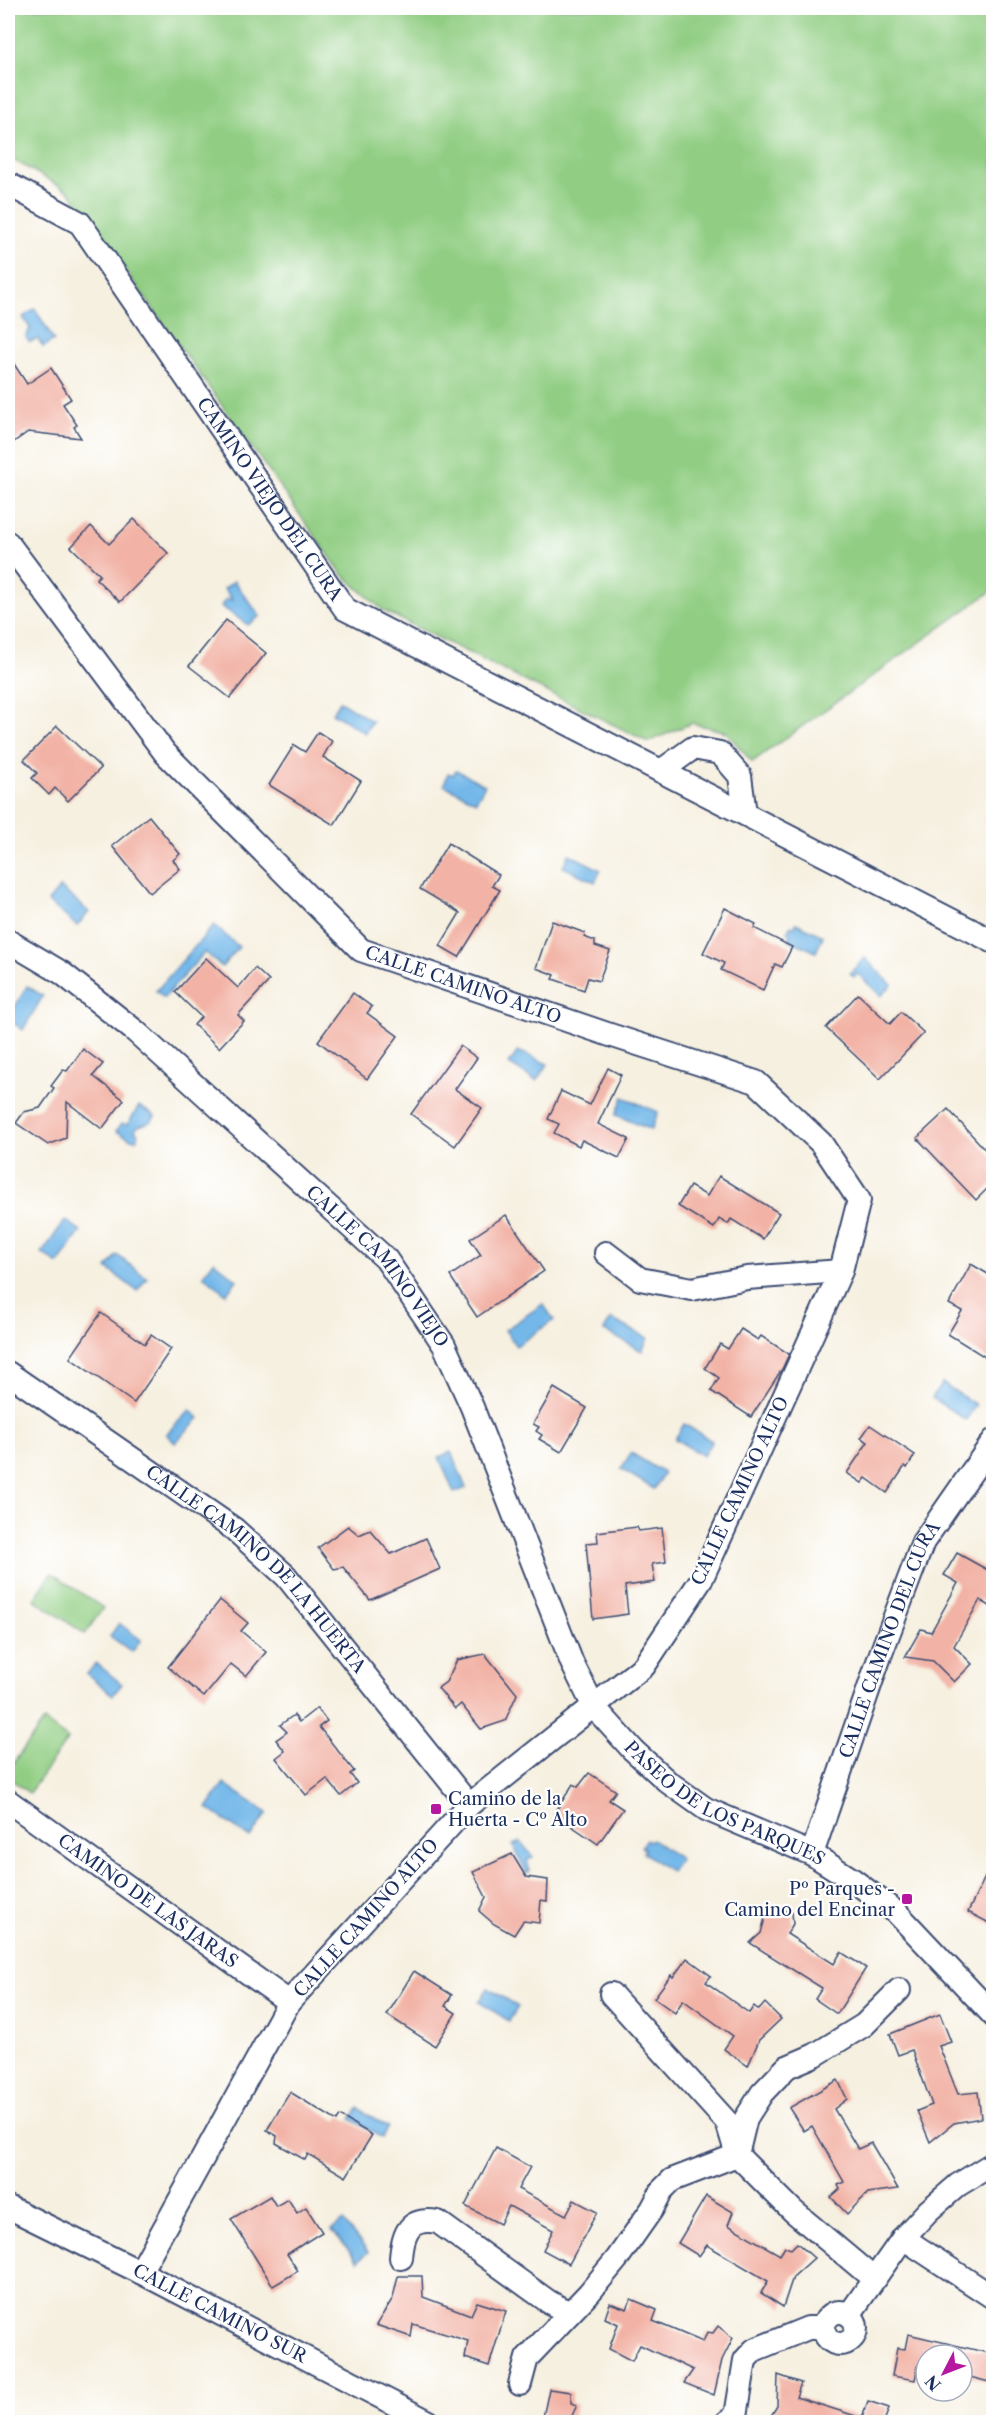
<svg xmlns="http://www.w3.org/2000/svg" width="1001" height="2430" font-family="'Libre Caslon Text',serif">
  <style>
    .green { fill: #91ce83; stroke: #567e70; stroke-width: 1.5 }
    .water { fill: #73b8e9; stroke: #4774a4; stroke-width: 1.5 }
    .building { fill: #f2b2a5 }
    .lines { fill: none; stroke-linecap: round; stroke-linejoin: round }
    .minor-casing { stroke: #3c4c72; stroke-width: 26 }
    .minor { stroke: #fff; stroke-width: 22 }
    .poi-dot { fill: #b5179e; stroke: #fff; stroke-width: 2 }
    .labels { text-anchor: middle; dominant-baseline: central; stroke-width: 4.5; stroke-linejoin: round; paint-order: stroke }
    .street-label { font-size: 18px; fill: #1b2f5e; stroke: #fff }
    .poi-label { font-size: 18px; fill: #1b2f5e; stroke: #fff; text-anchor: start }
  </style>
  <rect width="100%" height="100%" fill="#fff"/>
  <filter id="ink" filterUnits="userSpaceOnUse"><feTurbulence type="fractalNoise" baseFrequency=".0167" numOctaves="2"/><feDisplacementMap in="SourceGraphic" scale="12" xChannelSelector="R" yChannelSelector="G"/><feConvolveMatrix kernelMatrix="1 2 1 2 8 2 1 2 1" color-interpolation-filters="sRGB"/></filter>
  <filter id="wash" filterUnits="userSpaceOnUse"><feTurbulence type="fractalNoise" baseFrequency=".008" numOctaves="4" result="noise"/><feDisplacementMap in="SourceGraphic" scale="24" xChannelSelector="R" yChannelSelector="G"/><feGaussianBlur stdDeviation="1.35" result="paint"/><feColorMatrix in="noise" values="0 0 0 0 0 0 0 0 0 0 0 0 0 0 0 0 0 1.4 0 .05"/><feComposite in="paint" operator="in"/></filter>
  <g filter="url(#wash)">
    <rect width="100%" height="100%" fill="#f6f0e0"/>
    <g class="green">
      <path d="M8 8H993V590L752 762 726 732 692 723 648 742 384 611 342 574 69 191 8 157Z"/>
      <path d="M52 1573 103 1608 85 1634 34 1599Z"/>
      <path d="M44 1721 68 1739 29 1793 8 1777V1770Z"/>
    </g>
    <g class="water">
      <path d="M35 309 54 340 43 347 38 339 30 342 26 338 30 328 23 317Z"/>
      <path d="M234 581 260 616 248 625 221 606 226 599 232 600 224 589Z"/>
      <path d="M340 701 372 721 365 733 332 713Z"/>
      <path d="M456 770 485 785 476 801 444 785 448 773 453 775Z"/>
      <path d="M569 854 601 870 595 882 563 867Z"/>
      <path d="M60 887 89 912 77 926 48 902Z"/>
      <path d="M796 923 823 936 816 952 788 939 790 934 787 932 790 926 794 928Z"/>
      <path d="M214 925 239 947 222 967 205 952 164 998 156 991Z"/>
      <path d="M865 958 892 985 881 996 858 974 854 977 850 973Z"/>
      <path d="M27 986 43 996 23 1030 8 1019Z"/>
      <path d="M518 1051 548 1064 536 1081 509 1064Z"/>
      <path d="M623 1097 658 1112 651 1130 616 1115Z"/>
      <path d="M139 1106 155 1116 152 1121 137 1127 135 1131 139 1134 137 1139H131L116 1131 121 1124H128Z"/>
      <path d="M65 1220 81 1231 58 1264 42 1253Z"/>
      <path d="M117 1255 147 1278 137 1291 107 1268Z"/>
      <path d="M214 1261 237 1280 226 1294 203 1275Z"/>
      <path d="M543 1304 554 1320 516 1346 505 1330Z"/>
      <path d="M611 1319 648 1338 642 1351 604 1331Z"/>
      <path d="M942 1383 976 1405 966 1420 932 1398Z"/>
      <path d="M190 1410 199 1418 175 1443 166 1434Z"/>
      <path d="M684 1424 712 1441 703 1456 675 1439Z"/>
      <path d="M451 1452 466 1488 454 1493 439 1457Z"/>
      <path d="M631 1453 664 1473 654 1489 621 1469Z"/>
      <path d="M119 1623 141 1640 132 1652 110 1636Z"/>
      <path d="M96 1663 122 1684 113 1695 87 1674Z"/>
      <path d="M224 1783 267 1813 250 1838 207 1808Z"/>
      <path d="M652 1839 680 1859 671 1872 643 1852 645 1849 641 1847 646 1840 650 1842Z"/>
      <path d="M521 1842 533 1857 527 1861 530 1871 526 1873 513 1845Z"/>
      <path d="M488 1988 518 2007 509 2021 479 2002Z"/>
      <path d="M358 2108 388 2127 382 2138 351 2119Z"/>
      <path d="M343 2221 368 2252 358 2261 332 2230Z"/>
    </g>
    <g id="blocks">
      <g class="building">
        <path d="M8 355 27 384 51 368 71 399 63 404 77 425 74 427 81 438 28 432 8 446Z"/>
        <path d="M134 519 168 553 120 602 96 579 100 575 71 547 91 526 109 544Z"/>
        <path d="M226 620 266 653 230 698 189 666Z"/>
        <path d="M57 726 101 768 68 801 55 788 49 795 32 778 37 773 24 760Z"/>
        <path d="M318 732 332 741 323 757 361 781 334 825 269 785 294 745 305 752Z"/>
        <path d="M149 816 180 854 173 860 180 869 150 893 112 846Z"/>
        <path d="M448 843 499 875 492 886 500 890 459 957 440 946 460 913 420 889Z"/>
        <path d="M725 908 756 924 754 928 792 947 782 967 775 964 763 990 721 970 724 963 703 953Z"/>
        <path d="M552 921 585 933 584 937 595 941V946L610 951 599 981 588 978 584 990 553 979 555 975 536 968Z"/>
        <path d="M206 958 238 988 255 968 269 981 238 1015 244 1021 219 1048 194 1025 201 1017 175 992Z"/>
        <path d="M353 993 372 1007 367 1013 398 1036 367 1079 318 1041Z"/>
        <path d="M858 994 890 1024 901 1012 924 1033 880 1079 826 1028Z"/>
        <path d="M460 1046 477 1058 455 1089 482 1108 455 1146 411 1114Z"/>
        <path d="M83 1049 103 1064 93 1076 124 1100 102 1129 67 1102 66 1138 48 1145 16 1123 24 1112 40 1108 54 1088 51 1086 63 1070 67 1071Z"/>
        <path d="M608 1068 621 1075 598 1124 629 1139 619 1158 582 1140 579 1146 554 1133 559 1124 548 1119 561 1091 590 1105Z"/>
        <path d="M948 1109 993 1158V1183L976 1200 917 1138Z"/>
        <path d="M719 1176 779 1213 763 1239 731 1219 728 1224 719 1219 714 1228 678 1206 690 1186 707 1196Z"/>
        <path d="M506 1215 544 1271 477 1317 450 1276 481 1255 470 1239Z"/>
        <path d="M971 1264 993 1277V1362L948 1334 962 1311 949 1304Z"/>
        <path d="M101 1313 145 1344 151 1335 171 1349 134 1403 70 1358Z"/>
        <path d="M741 1329 758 1340 761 1336 789 1354 782 1369 751 1417 711 1391 719 1378 705 1368 720 1344 728 1349Z"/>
        <path d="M554 1388 587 1408 561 1452 539 1439 542 1435 536 1431 539 1427 533 1424Z"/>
        <path d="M870 1425 915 1455 907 1468 905 1466 887 1493 866 1478 862 1483 847 1473 868 1442 861 1438Z"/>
        <path d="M348 1526 359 1535 370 1530 391 1554 426 1538 440 1569 370 1600 343 1567 334 1569 318 1548Z"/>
        <path d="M637 1527 639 1531 662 1528 666 1562 652 1564 655 1582 625 1586 628 1614 593 1619 586 1543 598 1542 597 1532Z"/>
        <path d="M957 1553 993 1573V1608L980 1600 954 1646 972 1664 954 1682 933 1661 905 1657 921 1629 931 1632 958 1583 944 1575Z"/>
        <path d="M220 1600 248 1623 241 1631 266 1652 246 1676 231 1664 204 1697 168 1667Z"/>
        <path d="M485 1654 517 1694 505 1721 481 1729 461 1704 455 1709 438 1688 446 1682 457 1660Z"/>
        <path d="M317 1708 327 1721 319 1727 354 1771 350 1774 357 1783 341 1796 327 1779 306 1795 276 1758 285 1751 276 1740 287 1732 280 1725 294 1715 299 1722Z"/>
        <path d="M589 1773 616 1791 609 1800 623 1809 598 1844 554 1814 573 1784 578 1787Z"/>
        <path d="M512 1854 526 1877 548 1880 547 1901 541 1900 539 1923 523 1921 514 1935 494 1924 479 1911 486 1897 473 1872Z"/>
        <path d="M993 1861V1925L968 1912Z"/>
        <path d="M768 1907 792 1912 793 1924 787 1934 834 1964 841 1952 866 1968 837 2014 815 1999 822 1988 750 1943 761 1933Z"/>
        <path d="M687 1958 711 1976 706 1982 749 2013 754 2006 759 2010 765 2003 781 2019 759 2040 748 2066 724 2049 733 2036 683 2000 675 2013 654 1998 671 1975 673 1977Z"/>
        <path d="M414 1971 452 1995 445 2006 456 2013 435 2046 387 2015Z"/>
        <path d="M940 2014 951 2042 939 2046 958 2094 978 2092 981 2118 954 2123 930 2142 917 2111 932 2105 912 2050 898 2055 890 2034Z"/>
        <path d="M838 2080 847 2099 834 2109 858 2149 871 2143 898 2189 868 2193 847 2214 831 2197 840 2189 838 2185 844 2182 812 2126 804 2131 789 2108Z"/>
        <path d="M290 2092 337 2121 340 2116 372 2135 346 2177 308 2154 305 2160 276 2143 277 2136 267 2130Z"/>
        <path d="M496 2148 530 2167 518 2189 566 2215 574 2200 597 2212 569 2264 543 2250 553 2230 509 2206 500 2224 465 2206Z"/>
        <path d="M270 2196 276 2206 288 2199 297 2213 306 2207 322 2232 287 2254 298 2271 273 2286 231 2219Z"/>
        <path d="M706 2196 733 2212 728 2225 780 2255 785 2247 791 2249 797 2243 814 2258 793 2277 783 2307 761 2293 768 2281 707 2245 699 2256 678 2243Z"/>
        <path d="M398 2276H422L423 2297 471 2315 477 2302 506 2311 489 2366 465 2358 468 2341 413 2324 411 2337 376 2325 393 2298Z"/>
        <path d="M631 2299 657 2310 653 2321 703 2342 707 2332 713 2333 718 2326 733 2338 722 2360 714 2395 684 2383 693 2370 640 2345 632 2361 609 2349 618 2324 605 2318 610 2303 627 2309Z"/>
        <path d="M908 2334 993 2354V2383L962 2375V2355H926V2367L918 2365 915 2380 892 2376 897 2348 905 2349Z"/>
        <path d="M778 2375 801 2383 796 2397 862 2418 868 2401 889 2408 884 2422H767L777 2406Z"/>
        <path d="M549 2389 571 2392V2403L577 2405 569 2422H542Z"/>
      </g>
    </g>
  </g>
  <g filter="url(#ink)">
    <use href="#blocks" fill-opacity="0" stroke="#3c4c72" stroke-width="1.5"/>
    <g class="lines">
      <defs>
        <g id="minor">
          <path id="s1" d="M8 184 80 223 345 609 994 942"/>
          <path id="s2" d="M8 543 165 753 361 950 610 1035 756 1082 821 1143 859 1200 841 1271 701 1580 644 1666 469 1805 289 2002 140 2272"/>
          <path d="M661 771 693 748 720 753 740 776 745 814"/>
          <path id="s3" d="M8 941 62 973 135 1031 386 1259 444 1345 472 1407 572 1663 594 1707 633 1750 668 1782 706 1809 812 1854 853 1880 897 1913 994 2016"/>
          <path d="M606 1253 640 1279 692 1289 747 1278 841 1271"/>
          <path id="s4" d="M8 1373 234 1529 286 1576 469 1805"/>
          <path id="s5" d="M8 1801 289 2002"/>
          <path id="s6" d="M812 1854 880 1656 923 1542 994 1440"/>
          <path d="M611 1994 727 2122 737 2155 793 2211 874 2279"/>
          <path id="s7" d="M8 2207 140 2272 429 2422"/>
          <path d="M903 2238 994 2298"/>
          <path d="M401 2258C403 2233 409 2217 438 2222L549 2302 569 2313"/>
          <circle cx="840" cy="2328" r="16"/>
          <path d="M849 2315 903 2238 928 2211 958 2185 994 2163"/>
          <path d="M520 2384 527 2358 589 2293 617 2259 652 2209 662 2190 672 2180 737 2155 746 2118 762 2093 787 2067 815 2055 864 2025 899 1990"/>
          <path d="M727 2422 736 2416 745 2360 754 2350 808 2328H824"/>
        </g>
      </defs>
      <use href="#minor" class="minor-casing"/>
      <use href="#minor" class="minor"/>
    </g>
  </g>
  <g class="poi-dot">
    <rect x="430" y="1803" width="12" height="12" rx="3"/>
    <rect x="901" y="1893" width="12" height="12" rx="3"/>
  </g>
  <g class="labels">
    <g class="street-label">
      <text stroke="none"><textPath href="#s1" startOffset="417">CAMINO VIEJO DEL CURA</textPath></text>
      <text stroke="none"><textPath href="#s2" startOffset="648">CALLE CAMINO ALTO</textPath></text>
      <text stroke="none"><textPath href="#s3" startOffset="495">CALLE CAMINO VIEJO</textPath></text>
      <text transform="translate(740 1491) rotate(-65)">CALLE CAMINO ALTO</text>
      <text stroke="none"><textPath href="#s4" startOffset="318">CALLE CAMINO DE LA HUERTA</textPath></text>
      <text stroke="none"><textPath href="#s6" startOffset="228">CALLE CAMINO DEL CURA</textPath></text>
      <text stroke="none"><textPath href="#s3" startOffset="1156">PASEO DE LOS PARQUES</textPath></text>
      <text stroke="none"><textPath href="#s5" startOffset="172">CAMINO DE LAS JARAS</textPath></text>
      <text transform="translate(366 1918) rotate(-48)">CALLE CAMINO ALTO</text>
      <text stroke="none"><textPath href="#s7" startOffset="237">CALLE CAMINO SUR</textPath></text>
    </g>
    <g class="poi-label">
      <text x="448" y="1799">Camino de la<tspan x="448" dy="21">Huerta - Cº Alto</tspan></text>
      <text x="895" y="1889" text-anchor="end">Pº Parques -<tspan x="895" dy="21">Camino del Encinar</tspan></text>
    </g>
  </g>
  <rect width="1001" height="2430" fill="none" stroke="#fff" stroke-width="30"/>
  <g transform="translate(944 2373) rotate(228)"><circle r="28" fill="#ffffff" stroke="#a4acbf" stroke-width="1.5"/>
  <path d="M0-4.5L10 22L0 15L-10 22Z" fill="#b5179e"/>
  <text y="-9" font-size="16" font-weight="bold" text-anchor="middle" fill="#1b2f5e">N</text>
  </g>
</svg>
